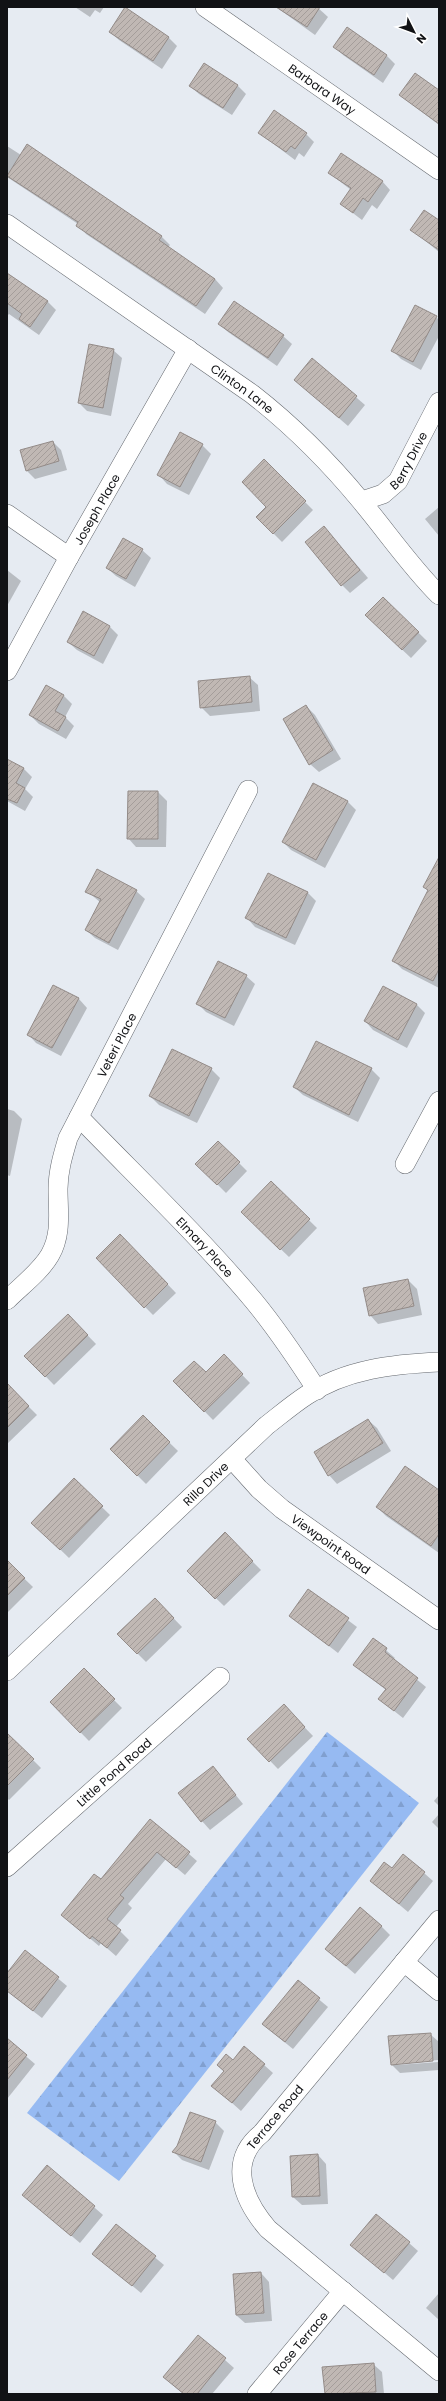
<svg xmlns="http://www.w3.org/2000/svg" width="446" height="2401" font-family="Poppins,sans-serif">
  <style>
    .forest { fill: url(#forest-firs) }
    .shadow { fill: #0003; fill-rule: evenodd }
    .building { fill: url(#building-hatch); stroke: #938b88 }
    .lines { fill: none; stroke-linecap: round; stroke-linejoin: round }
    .minor-casing { stroke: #64686e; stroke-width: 20 }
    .minor { stroke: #fff; stroke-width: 19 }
    .labels { text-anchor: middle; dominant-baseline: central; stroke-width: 4; stroke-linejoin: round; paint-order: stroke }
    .street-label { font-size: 12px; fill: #111215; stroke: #fff }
  </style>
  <defs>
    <pattern id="forest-firs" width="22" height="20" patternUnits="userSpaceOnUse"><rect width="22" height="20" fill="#96baf2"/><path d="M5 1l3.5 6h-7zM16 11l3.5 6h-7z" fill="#809fcf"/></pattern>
    <pattern id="building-hatch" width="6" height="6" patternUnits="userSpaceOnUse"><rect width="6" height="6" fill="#c0b8b4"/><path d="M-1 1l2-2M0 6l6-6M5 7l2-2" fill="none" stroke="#a49d9a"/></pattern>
  </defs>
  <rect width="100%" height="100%" fill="#e6ebf2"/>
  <path class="forest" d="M327 1732 419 1803 119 2181 27 2113Z"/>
  <g class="shadow">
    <path d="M75 7H104L100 13 95 10 90 17Z"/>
    <path d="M276 7H317L328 17 315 35Z"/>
    <path d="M125 9 169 38 177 46 162 69 119 40 110 32Z"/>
    <path d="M347 29 387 56 395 64 383 83 343 55 335 47Z"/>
    <path d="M190 86H238L246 94 232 115 199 94Z"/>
    <path d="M439 92V125L400 95Z"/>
    <path d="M259 133 306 134 314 142 304 157 299 153 295 160Z"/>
    <path d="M27 145 161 236 170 245 168 247 215 279 223 288 205 314 86 234 78 224 7 177V146L21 155Z"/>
    <path d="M329 173 382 181 390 190 377 209 372 205 362 220 341 204 351 190Z"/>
    <path d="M439 222V252L412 230Z"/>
    <path d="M7 274 48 302 56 310 39 335 9 314 7 316Z"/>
    <path d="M436 317 439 320V336L421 370 401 359 392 350Z"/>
    <path d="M219 324 283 336 292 344 277 366 228 332Z"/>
    <path d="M113 350 122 358 111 416 87 411 79 403Z"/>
    <path d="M313 360 365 405 348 426 304 388Z"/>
    <path d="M53 442 61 450 67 470 35 479 27 471 21 451Z"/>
    <path d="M202 445 211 454 189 495 167 484 159 475Z"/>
    <path d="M264 461 313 510 282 542 257 517 268 507Z"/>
    <path d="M439 507V536L425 519Z"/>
    <path d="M324 527 368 578 350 593 342 585Z"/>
    <path d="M123 539 142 550 151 558 135 587 116 576 107 568Z"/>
    <path d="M7 570 21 581 7 606Z"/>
    <path d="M383 598 427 641 411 658 375 624Z"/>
    <path d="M84 613 110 627 118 635 103 664 77 650 68 642Z"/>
    <path d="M249 677 258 685 260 711 210 716 201 707Z"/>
    <path d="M64 696 72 704 65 717 74 726 66 739 39 724 30 715Z"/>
    <path d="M306 706 315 715 341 759 319 772 310 764Z"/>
    <path d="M7 760 23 768 32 777 25 789 33 797 25 811 7 801Z"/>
    <path d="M314 784 348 802 356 810 325 868 291 850 283 842Z"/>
    <path d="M128 792H158L167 801 166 847H136L128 838Z"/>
    <path d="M439 859V988L402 969 394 961 428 891 424 887Z"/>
    <path d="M87 891H136L145 899 118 950 95 938 86 930 101 903Z"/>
    <path d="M308 893 316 901 295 945 255 927 247 918Z"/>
    <path d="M246 976 255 984 234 1026 206 1012 198 1004Z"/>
    <path d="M54 986 79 999 87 1008 61 1056 36 1043 28 1034Z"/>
    <path d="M383 987 417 1005 425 1013 407 1048 373 1030 365 1021Z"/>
    <path d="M211 1069 220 1078 197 1123 159 1105 150 1096Z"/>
    <path d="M371 1069 380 1078 358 1122 303 1095 294 1087Z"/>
    <path d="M7 1109 14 1111 22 1119 10 1176 7 1175Z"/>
    <path d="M218 1142 247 1171 226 1193 197 1164Z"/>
    <path d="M271 1183 317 1228 289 1257 242 1212Z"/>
    <path d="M120 1235 176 1293 153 1315 97 1258Z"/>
    <path d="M408 1280 417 1289 422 1315 378 1324 370 1315Z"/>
    <path d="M68 1315 96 1344 54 1385 26 1356Z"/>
    <path d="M224 1356 250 1383 213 1420 175 1381 206 1374Z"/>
    <path d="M7 1385 37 1415 7 1444Z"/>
    <path d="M143 1417 178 1451 146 1484 111 1449Z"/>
    <path d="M368 1420 377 1428 391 1451 337 1484 329 1475Z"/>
    <path d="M74 1480 110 1515 69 1558 33 1523Z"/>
    <path d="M439 1491V1553L386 1516 377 1507Z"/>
    <path d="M225 1534 261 1570 224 1606 188 1571Z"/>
    <path d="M7 1562 33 1587 7 1613Z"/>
    <path d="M309 1591 357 1627 338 1653 290 1616Z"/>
    <path d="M155 1599 182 1627 146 1662 118 1634Z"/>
    <path d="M373 1639 395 1658 393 1660 426 1687 403 1718 379 1699 386 1690 354 1665Z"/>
    <path d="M84 1670 122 1708 89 1741 51 1702Z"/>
    <path d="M284 1706 313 1736 278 1769 249 1739Z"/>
    <path d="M11 1738 41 1768 9 1800 7 1798V1742Z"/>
    <path d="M213 1767 243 1804 210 1830 202 1821Z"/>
    <path d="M439 1795V1806L434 1801Z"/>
    <path d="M439 1814V1829L432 1822Z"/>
    <path d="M150 1820 197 1861 185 1875 166 1859 128 1904 132 1908 116 1927 129 1940 116 1956 101 1943 99 1946 62 1915 101 1880Z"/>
    <path d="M392 1869 424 1873 433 1881 408 1912 371 1881Z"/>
    <path d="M381 1926 390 1935 355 1974 326 1949Z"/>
    <path d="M25 1951 67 1986 42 2018 7 1991V1974Z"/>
    <path d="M298 1982 328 2007 293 2049 272 2032Z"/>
    <path d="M430 2034 439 2042V2070L400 2073 392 2065ZM438 2060V2062L398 2065V2063Z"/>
    <path d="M7 2040 35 2064 7 2099Z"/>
    <path d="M244 2047 273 2073 241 2111 213 2086 224 2072 218 2065 233 2061Z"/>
    <path d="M215 2122 224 2131 209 2170 182 2160 174 2152Z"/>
    <path d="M318 2155 326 2164 328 2204 302 2205 293 2197Z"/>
    <path d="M47 2166 103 2215 80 2243 23 2195Z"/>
    <path d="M116 2225 164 2265 141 2293 94 2254Z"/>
    <path d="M409 2243 418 2251 393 2280 352 2245Z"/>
    <path d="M261 2273 269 2282 272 2321 245 2323 236 2315Z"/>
    <path d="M439 2293V2320L426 2308Z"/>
    <path d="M198 2336 234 2368 212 2394H183L164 2377Z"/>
    <path d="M373 2364 382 2372 384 2394H326L324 2368Z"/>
  </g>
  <g class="building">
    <path d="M125 7 169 37 153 61 109 32Z"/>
    <path d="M276 7H320L307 27Z"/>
    <path d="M347 27 387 55 374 75 333 47Z"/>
    <path d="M204 63 238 85 223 108 189 86Z"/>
    <path d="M415 73 439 90V124L399 95Z"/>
    <path d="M274 110 307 133 295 149 291 146 286 152 258 133Z"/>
    <path d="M27 144 162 236 159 240 215 279 196 306 76 226 78 222 7 176Z"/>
    <path d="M341 153 383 181 368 202 363 198 353 213 340 204 351 188 328 173Z"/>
    <path d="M424 210 439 220V250L410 230Z"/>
    <path d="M7 273 48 301 30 327 19 319 22 314 7 303Z"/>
    <path d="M234 301 284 335 268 358 218 324Z"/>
    <path d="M415 305 437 316 413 362 391 351Z"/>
    <path d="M89 344 114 349 103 408 78 403Z"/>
    <path d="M312 358 357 396 339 418 294 380Z"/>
    <path d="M180 432 203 444 180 487 157 475Z"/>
    <path d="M53 441 59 461 26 471 20 450Z"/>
    <path d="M264 459 306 501 273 534 256 517 266 507 242 482Z"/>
    <path d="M324 526 360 570 341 586 305 542Z"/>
    <path d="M123 538 143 549 126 579 106 568Z"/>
    <path d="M383 597 419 632 402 650 365 615Z"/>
    <path d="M83 611 110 626 94 656 67 642Z"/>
    <path d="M250 676 252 702 200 708 198 681Z"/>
    <path d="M46 685 64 695 55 711 66 717 58 731 29 715Z"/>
    <path d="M306 705 333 750 309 765 283 719Z"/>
    <path d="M7 759 24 768 16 783 25 788 17 803 7 799Z"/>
    <path d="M313 783 348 801 316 860 282 842Z"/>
    <path d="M128 791H158V839H127Z"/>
    <path d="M439 857V969L433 981 392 961 428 890 423 887Z"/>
    <path d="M97 869 137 890 109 943 85 930 101 899 85 892Z"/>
    <path d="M268 873 308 892 286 938 245 918Z"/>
    <path d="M218 961 247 975 225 1018 196 1004Z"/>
    <path d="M53 985 79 998 52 1048 27 1035Z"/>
    <path d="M383 986 417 1004 398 1040 364 1021Z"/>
    <path d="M316 1041 372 1068 349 1115 293 1087Z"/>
    <path d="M172 1049 212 1068 189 1116 149 1096Z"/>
    <path d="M218 1141 240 1162 217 1185 195 1164Z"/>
    <path d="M271 1181 310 1219 280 1250 241 1212Z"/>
    <path d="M120 1234 168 1284 144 1308 96 1258Z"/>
    <path d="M408 1279 414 1306 369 1316 363 1288Z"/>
    <path d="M68 1314 88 1335 45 1377 24 1356Z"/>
    <path d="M224 1354 243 1374 204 1412 173 1381 194 1361 206 1372Z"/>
    <path d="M7 1383 29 1406 7 1428Z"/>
    <path d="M143 1415 170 1442 137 1476 110 1449Z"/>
    <path d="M368 1419 383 1443 328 1476 314 1452Z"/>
    <path d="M405 1466 439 1490V1534L431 1546 376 1507Z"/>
    <path d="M74 1478 103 1506 60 1550 31 1523Z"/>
    <path d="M225 1532 253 1561 215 1599 187 1571Z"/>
    <path d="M7 1560 25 1578 7 1596Z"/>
    <path d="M308 1589 349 1618 329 1646 289 1616Z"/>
    <path d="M155 1598 174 1618 137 1654 117 1634Z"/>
    <path d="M373 1638 387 1648 385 1652 418 1678 394 1711 378 1699 386 1689 353 1665Z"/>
    <path d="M84 1668 115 1699 80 1733 50 1702Z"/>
    <path d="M284 1704 305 1727 269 1762 247 1739Z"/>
    <path d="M7 1733 34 1759 7 1786Z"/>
    <path d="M213 1766 236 1795 201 1822 178 1793Z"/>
    <path d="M150 1819 190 1852 176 1868 157 1852 120 1895 124 1898 107 1919 121 1930 107 1948 92 1936 90 1939 61 1915 94 1874 101 1879Z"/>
    <path d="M403 1854 425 1872 399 1904 370 1881 384 1862 392 1868Z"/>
    <path d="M360 1907 382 1926 346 1966 325 1949Z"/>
    <path d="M25 1950 59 1977 33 2011 7 1991V1973Z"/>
    <path d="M298 1980 320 1998 285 2042 262 2024Z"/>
    <path d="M431 2033 433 2061 391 2065 388 2036Z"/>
    <path d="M7 2038 27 2055 7 2080Z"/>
    <path d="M244 2046 265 2064 232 2103 211 2086 224 2071 217 2065 226 2054 233 2060Z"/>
    <path d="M190 2112 216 2121 201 2162 172 2152 177 2146Z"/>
    <path d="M318 2154 320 2196 292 2197 290 2156Z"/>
    <path d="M47 2165 95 2206 71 2236 22 2195Z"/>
    <path d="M376 2214 410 2242 384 2273 350 2245Z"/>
    <path d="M116 2224 156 2256 132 2286 92 2254Z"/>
    <path d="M261 2272 264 2313 236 2315 233 2274Z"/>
    <path d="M198 2335 226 2358 197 2394H184L163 2377Z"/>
    <path d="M374 2363 376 2392 325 2394 322 2367Z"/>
  </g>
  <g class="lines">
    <defs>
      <g id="minor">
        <path id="s1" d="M205 7 439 170"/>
        <path id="s2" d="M7 224 252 394C293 426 328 461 361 501 387 532 410 566 439 595"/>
        <path id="s3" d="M362 501 383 494 398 481 439 402"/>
        <path d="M7 514 69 557"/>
        <path id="s4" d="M7 671 69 557 188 349"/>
        <path id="s5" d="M79 1117C137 1177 199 1236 253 1300 277 1329 297 1359 317 1390"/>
        <path d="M405 1164 439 1101"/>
        <path id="s6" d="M7 1300C21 1286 40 1272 50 1255 62 1234 58 1212 58 1189 58 1171 63 1155 68 1138L248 790"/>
        <path id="s7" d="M232 1459 259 1489 282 1509 439 1620"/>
        <path id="s8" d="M7 1671 266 1426C279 1416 293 1404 307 1395 346 1369 394 1364 439 1362"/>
        <path id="s9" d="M7 1867 220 1677"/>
        <path d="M439 1920 262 2133C227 2161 243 2200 268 2229L439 2371"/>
        <path d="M404 1962 439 1991"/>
        <path id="s10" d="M257 2394 343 2291"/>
      </g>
    </defs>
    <use href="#minor" class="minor-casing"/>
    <use href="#minor" class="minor"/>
  </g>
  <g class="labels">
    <g class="street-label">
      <text stroke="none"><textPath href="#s1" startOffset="143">Barbara Way</textPath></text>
      <text stroke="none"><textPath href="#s2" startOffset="287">Clinton Lane</textPath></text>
      <text stroke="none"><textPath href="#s3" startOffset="65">Berry Drive</textPath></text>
      <text stroke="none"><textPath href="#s4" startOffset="185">Joseph Place</textPath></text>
      <text stroke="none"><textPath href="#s6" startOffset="287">Veteri Place</textPath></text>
      <text stroke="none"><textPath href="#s5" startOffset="181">Elmary Place</textPath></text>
      <text stroke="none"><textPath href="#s8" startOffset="273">Rillo Drive</textPath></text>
      <text stroke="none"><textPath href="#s7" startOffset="131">Viewpoint Road</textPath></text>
      <text stroke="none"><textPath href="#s9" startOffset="143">Little Pond Road</textPath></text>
      <text transform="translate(275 2117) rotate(-50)">Terrace Road</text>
      <text stroke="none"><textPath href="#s10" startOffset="67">Rose Terrace</textPath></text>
    </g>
  </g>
  <rect width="446" height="2401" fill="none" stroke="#111215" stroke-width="16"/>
  <g transform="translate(414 32) rotate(132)" stroke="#ffffff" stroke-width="3" paint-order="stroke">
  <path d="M0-3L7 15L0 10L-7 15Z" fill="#111215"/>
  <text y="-6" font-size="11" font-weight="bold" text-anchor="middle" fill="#111215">N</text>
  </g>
</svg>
